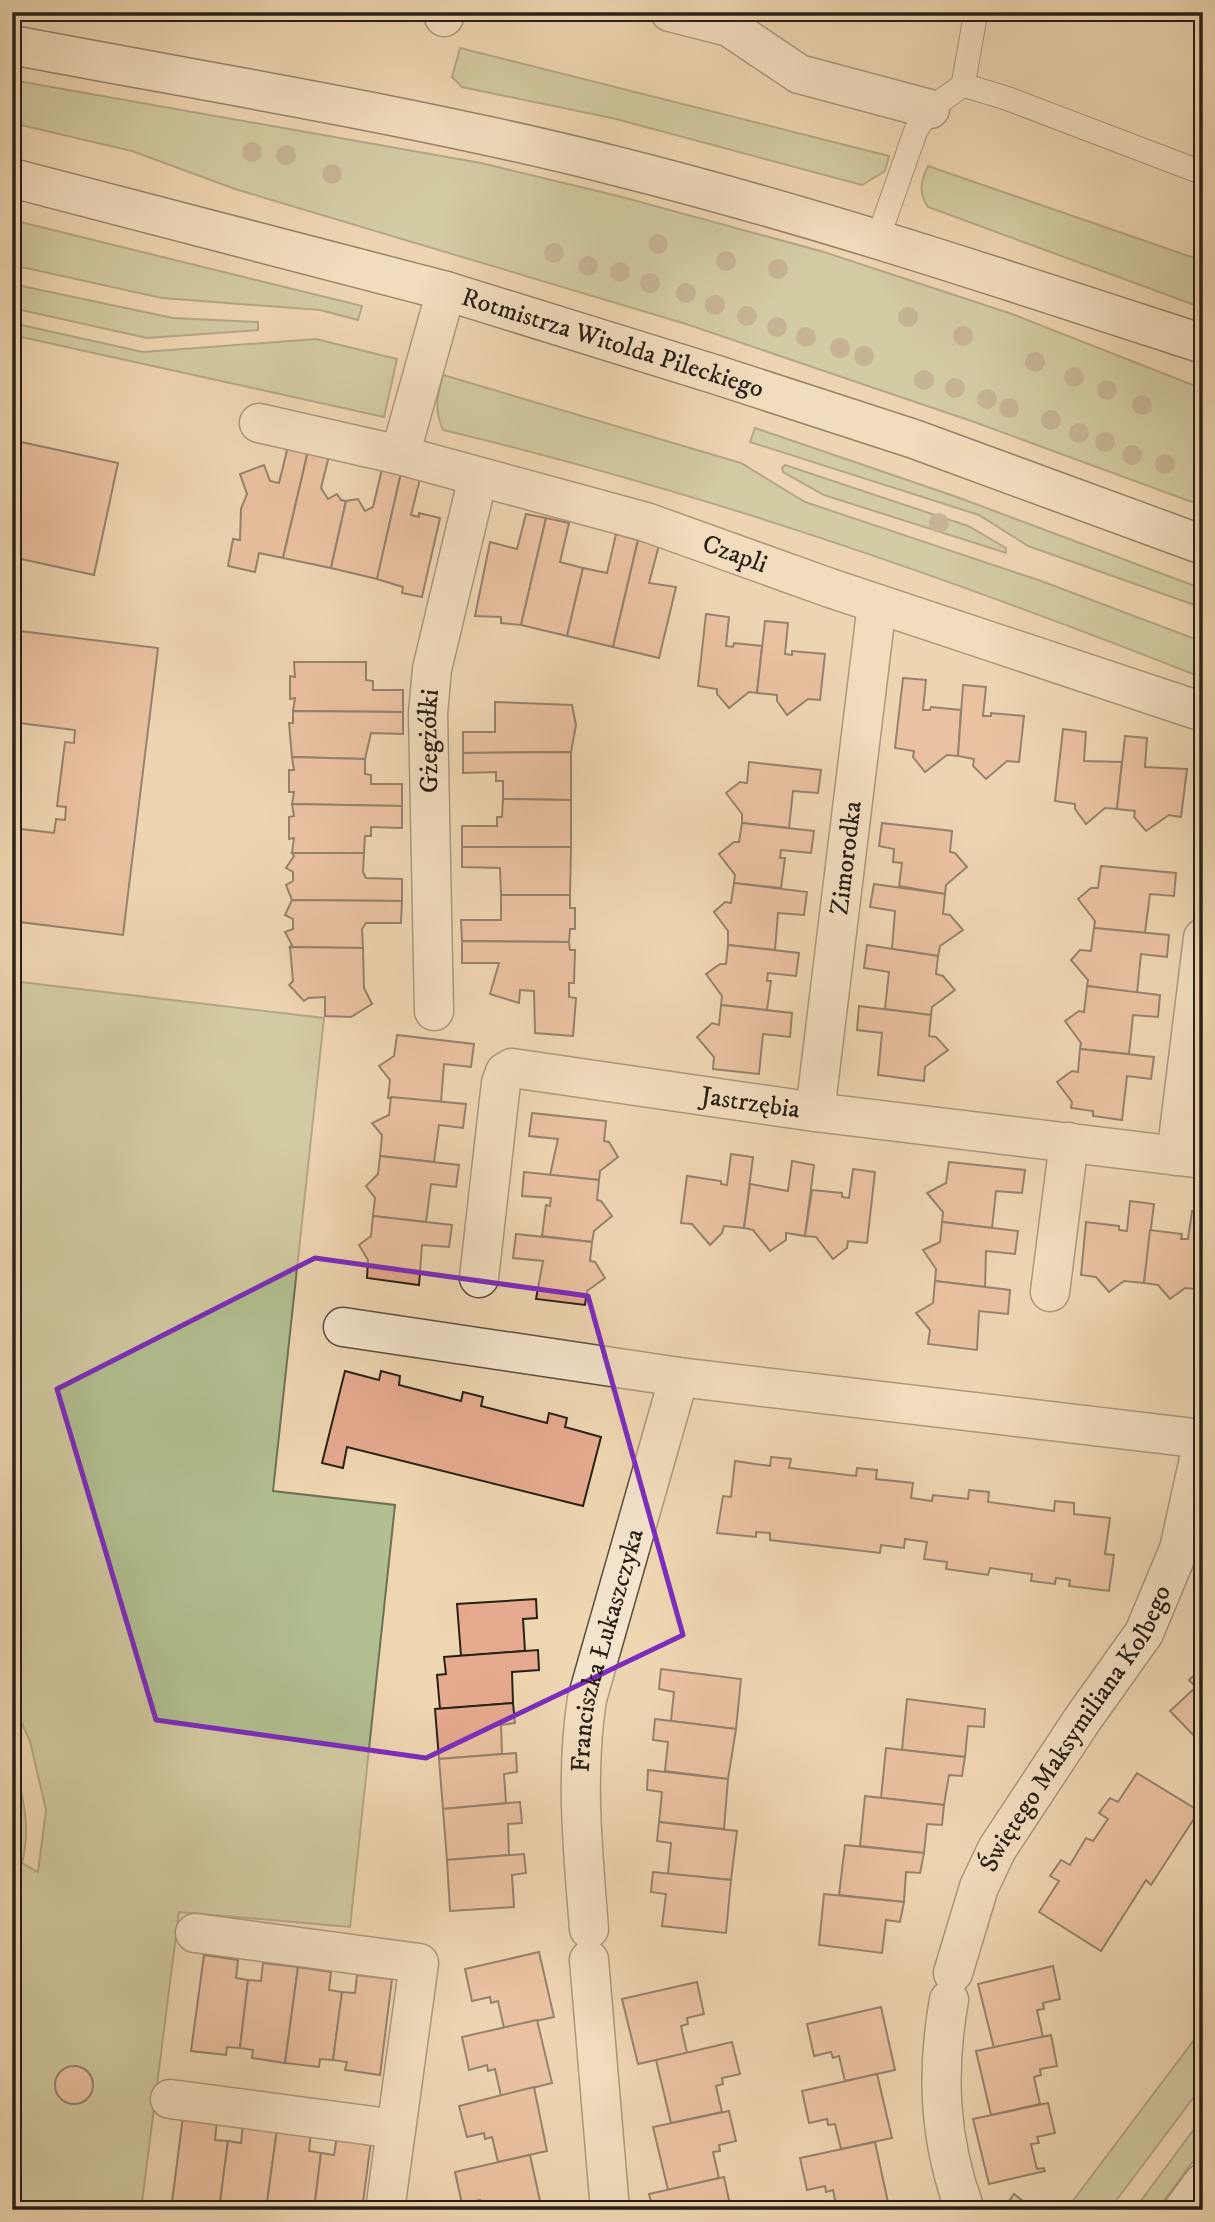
<svg xmlns="http://www.w3.org/2000/svg" width="1215" height="2222" font-family="'IM FELL DW Pica',serif">
  <style>
    .green { fill: #b2bf91; stroke: #6e7054; stroke-width: 2 }
    .building { fill: #e6aa8f; stroke: #292118; stroke-width: 2 }
    .lines { fill: none; stroke-linecap: round; stroke-linejoin: round }
    .service-casing { stroke: #5a4e3e; stroke-width: 25 }
    .minor-casing { stroke: #5a4e3e; stroke-width: 41 }
    .tertiary-casing { stroke: #5a4e3e; stroke-width: 41 }
    .secondary-casing { stroke: #292118; stroke-width: 41 }
    .service { stroke: #f4e4cc; stroke-width: 23 }
    .minor { stroke: #f4e4cc; stroke-width: 38 }
    .tertiary { stroke: #f4e4cc; stroke-width: 38 }
    .secondary { stroke: #f4e4cc; stroke-width: 38 }
    .tree { fill: #988c71 }
    .marked { fill: none; stroke: #7b2cbf; stroke-width: 5; stroke-linejoin: round }
    .labels { text-anchor: middle; dominant-baseline: central; stroke-width: 7; stroke-linejoin: round; paint-order: stroke }
    .street-label { font-size: 26px; fill: #292118; stroke: #f4e4cc }
  </style>
  <rect width="100%" height="100%" fill="#eed6b1"/>
  <filter id="stains"><feTurbulence type="fractalNoise" baseFrequency=".00286" numOctaves="4"/><feColorMatrix values="0 0 0 0 .2 0 0 0 0 .09 0 0 0 0 .02 0 0 0 .5 -.17"/></filter>
  <radialGradient id="worn" r=".72"><stop offset=".6" stop-color="#630" stop-opacity="0"/><stop offset="1" stop-color="#630" stop-opacity=".3"/></radialGradient>
  <g class="green">
    <path d="M460 48 889 156 885 171 862 185 616 119 462 87 452 77Z"/>
    <path d="M12 80 481 163 622 197 824 252 1012 314 1203 389V506L977 423 686 324 235 189 132 151 12 123Z"/>
    <path d="M928 166 1203 261V308L928 207C918 192 921 181 928 166Z"/>
    <path d="M12 220 362 306 358 320 320 310 162 298 12 265Z"/>
    <path d="M12 284 173 318 258 322V330L147 338 12 308Z"/>
    <path d="M12 323 143 352 316 339 397 359 384 417 12 335Z"/>
    <path d="M443 375 741 463 805 502 1044 582 1203 642V678C955 580 702 491 443 430 434 411 437 395 443 375Z"/>
    <path d="M755 428 957 497 1203 589V608L1028 546 979 515 750 442Z"/>
    <path d="M785 465 968 526 1006 548V553L824 495 783 472 782 468Z"/>
    <path d="M12 981 324 1018 273 1491 395 1505 350 1927 179 1912 141 2210H12V1756C22 1794 32 1825 22 1863L38 1872 46 1810 30 1741 12 1702Z"/>
    <path d="M1203 2028V2085L1109 2210H1066Z"/>
    <path d="M1203 2117V2148L1157 2210H1134Z"/>
  </g>
  <g class="building">
    <path d="M12 440 118 463 94 575 12 557Z"/>
    <path d="M288 446 308 451 283 558 259 553 255 572 228 566 233 539 240 540 241 509 247 494 240 474 264 465 270 481 279 483Z"/>
    <path d="M308 451 329 456 321 488 328 499 337 494 341 500 346 501 331 568 283 558Z"/>
    <path d="M382 469 401 473 377 579 331 568 346 501 358 499 365 511 373 507Z"/>
    <path d="M401 473 420 479 411 515 419 517V513L440 518 422 597 402 593 403 587 377 579Z"/>
    <path d="M526 514 546 518 521 625 501 623V617L475 616 490 542 517 549Z"/>
    <path d="M546 518 569 523 560 562 583 568 567 636 521 625Z"/>
    <path d="M616 534 638 540 613 647 567 636 583 568 607 573Z"/>
    <path d="M638 540 659 545 649 583 676 587 659 658 613 647Z"/>
    <path d="M706 614 729 617 726 646 733 647 734 643 762 646 757 693 749 692 729 708 717 694V689L698 686Z"/>
    <path d="M765 621 788 623 785 654 792 655V651L825 654 820 700 808 699 787 715 777 701V695L757 693Z"/>
    <path d="M12 630 158 648 123 935 12 921V828L54 833 56 819 65 820 66 807 57 806 65 742 74 743 75 730 12 722Z"/>
    <path d="M294 662H366V680L373 681V690H403V712L293 711 295 698 290 699V676L295 677Z"/>
    <path d="M903 678 926 680 923 710H930L931 707 961 710 958 756 947 755 925 772 913 757 914 751 895 748Z"/>
    <path d="M963 685 986 687 983 716H991V713L1024 716 1019 762 1007 761 986 779 973 766 974 759 958 756Z"/>
    <path d="M495 702 572 705 576 725 571 752 463 753V732H495Z"/>
    <path d="M293 711 403 712V734L371 733 365 759 292 757 289 723H293Z"/>
    <path d="M1063 729 1086 732 1084 761 1122 762 1117 809 1105 808 1086 824 1075 809V804L1055 801Z"/>
    <path d="M1125 736 1147 738 1145 767 1187 769 1181 817 1169 815 1146 831 1134 817 1135 811 1117 809Z"/>
    <path d="M571 752V800L503 799V781H496V772L463 773V753Z"/>
    <path d="M292 757 365 759V774L371 775V784H402V806L292 804 294 792H289V770H294Z"/>
    <path d="M749 762 821 770 818 793 793 791 789 828 742 823V814L726 793 740 782 747 783Z"/>
    <path d="M503 799 571 800V847H462V826H497V817H502Z"/>
    <path d="M292 804 402 806V828L371 827V836H365L364 853H292L294 838 289 839V817L294 816Z"/>
    <path d="M742 823 814 831 811 853 781 850 780 858H785L781 888 734 883 735 875 719 854 734 842H739Z"/>
    <path d="M882 823 952 831 950 852 955 853 967 867 946 885 945 894 899 886 902 863 893 862 894 849 879 846Z"/>
    <path d="M462 847H571L570 895H501L500 868 462 867Z"/>
    <path d="M292 853H364L363 872 366 878 402 879V901L292 900 286 885 293 881V872L286 868 294 856Z"/>
    <path d="M1101 866 1176 873 1174 896 1150 894 1145 933 1094 928 1095 921 1078 899 1091 888H1098Z"/>
    <path d="M734 883 807 892 804 915 778 913 775 950 728 945V931L714 912 725 902 731 903Z"/>
    <path d="M874 884 945 894 943 914 950 915 963 930 940 946 938 956 892 949 895 911 870 907Z"/>
    <path d="M501 895H570V908H575V929H570L569 942 462 941 461 920H501Z"/>
    <path d="M292 900 402 901 401 923H366L362 929 363 948 290 947 292 945 285 932 293 929V919L285 915Z"/>
    <path d="M1094 928 1169 935 1167 957 1141 954 1137 993 1087 986 1088 980 1071 960 1080 950 1091 951Z"/>
    <path d="M462 941 569 942 570 950H575L574 983H569V997L576 998 573 1036 535 1033 534 991 520 990 519 1003 490 994 499 963H462Z"/>
    <path d="M728 945 799 953 796 976 768 973 767 981H771L767 1010 721 1005 722 996 706 974 720 964H726Z"/>
    <path d="M867 945 938 956 936 974 943 976 955 990 932 1007 931 1015 885 1009 889 972 864 968Z"/>
    <path d="M290 947 363 948 364 988 372 1004 351 1017 325 1016V997L308 998 304 1001 289 985 293 981Z"/>
    <path d="M1087 986 1160 995 1158 1017 1133 1015 1129 1054 1080 1049 1081 1043 1065 1021 1079 1011 1084 1012Z"/>
    <path d="M721 1005 792 1013 790 1037 763 1034 759 1074 713 1069 714 1057 697 1037 712 1023 719 1025Z"/>
    <path d="M859 1006 931 1015 929 1036 936 1037 948 1050 925 1067 924 1081 878 1075 882 1033 857 1030Z"/>
    <path d="M397 1035 474 1044 471 1067 444 1064 441 1102 388 1098 390 1080 379 1066 394 1056Z"/>
    <path d="M1080 1049 1154 1057 1151 1079 1127 1076 1122 1120 1093 1116V1111L1071 1108 1072 1102 1057 1082 1072 1071 1078 1072Z"/>
    <path d="M391 1097 466 1104 463 1128 439 1125 434 1162 380 1156 382 1135 372 1123 389 1115Z"/>
    <path d="M532 1113 606 1121 604 1141 609 1142 618 1157 600 1171 599 1180 550 1175 558 1139 529 1136Z"/>
    <path d="M731 1154 753 1157 744 1228 724 1226 722 1233 710 1245 692 1224 681 1223 687 1176 721 1181V1184L727 1185Z"/>
    <path d="M380 1156 459 1165 456 1187 431 1184 426 1222 373 1216 375 1198 366 1186 378 1174Z"/>
    <path d="M792 1161 814 1165 805 1236 786 1233V1240L770 1251 753 1230 744 1228 750 1184 788 1191Z"/>
    <path d="M949 1162 1025 1170 1022 1193 996 1191 992 1228 942 1222 943 1212 927 1193 946 1183Z"/>
    <path d="M853 1169 875 1172 867 1243 848 1241 847 1248 833 1259 816 1237 805 1236 812 1190 842 1193V1197L849 1198Z"/>
    <path d="M524 1172 599 1180 597 1200 601 1201 612 1216 594 1231 592 1242 542 1236 546 1205 550 1206 551 1198 522 1196Z"/>
    <path d="M1130 1201 1154 1204 1144 1283 1124 1281 1109 1292 1096 1277 1081 1275 1086 1222 1119 1226V1230L1127 1231Z"/>
    <path d="M1192 1211 1203 1212V1290L1185 1288 1170 1299 1158 1285 1144 1283 1150 1230 1182 1234 1181 1239H1188Z"/>
    <path d="M373 1216 452 1225 449 1247 422 1245 419 1285 367 1278 368 1260 359 1245 371 1236Z"/>
    <path d="M942 1222 1018 1231 1015 1254 986 1251 985 1287 935 1281 936 1269 923 1250 940 1242Z"/>
    <path d="M516 1234 592 1242 590 1261 595 1262 605 1278 587 1291 585 1305 536 1299 543 1261 513 1258Z"/>
    <path d="M935 1281 1010 1290 1008 1314 979 1311 977 1350 928 1344 930 1330 916 1313 933 1303Z"/>
    <path d="M345 1371 379 1380 381 1371 400 1376 399 1385 461 1401 463 1392 483 1397 481 1406 547 1423 549 1413 567 1418 565 1427 601 1437 583 1506 347 1447 343 1468 322 1463Z"/>
    <path d="M771 1457 791 1459 789 1468 856 1476 857 1468 877 1470 876 1479 913 1483 911 1498 932 1501 933 1495 968 1499 969 1490 989 1492 988 1502 1054 1511 1055 1501 1074 1503V1514L1110 1518 1105 1554 1114 1555 1109 1591 1069 1586 1070 1580 1056 1578 1055 1584 1031 1581 1032 1574 990 1568 988 1575 946 1569 947 1562 924 1559 927 1542 905 1539 904 1548 881 1545 880 1553 770 1540V1533L756 1532V1537L717 1533 723 1496 731 1497 735 1461 770 1466Z"/>
    <path d="M536 1599 537 1618 523 1619 525 1651 461 1656 457 1604Z"/>
    <path d="M538 1650 539 1670 512 1672 513 1703 440 1709 437 1675 446 1674 444 1657Z"/>
    <path d="M1203 1668V1745L1170 1711 1196 1687 1189 1680Z"/>
    <path d="M661 1669 741 1679 736 1729 671 1721 674 1692 659 1689Z"/>
    <path d="M907 1699 985 1709 984 1727 968 1726 965 1757 902 1750Z"/>
    <path d="M513 1703 515 1723 501 1725 502 1754 439 1759 435 1709Z"/>
    <path d="M655 1719 736 1729 728 1779 665 1771 668 1742 653 1740Z"/>
    <path d="M886 1748 965 1757 962 1776 949 1775 944 1805 881 1798Z"/>
    <path d="M516 1753 517 1772 504 1774 506 1803 443 1809 439 1759Z"/>
    <path d="M648 1770 728 1779 724 1829 659 1822 662 1792 647 1790Z"/>
    <path d="M1137 1773 1199 1811 1151 1885 1146 1880 1101 1951 1039 1912 1059 1881 1050 1876 1061 1860 1070 1865 1086 1838 1093 1841 1108 1819 1099 1813 1110 1798 1118 1802Z"/>
    <path d="M865 1796 944 1805 942 1825 927 1824 924 1853 860 1846Z"/>
    <path d="M520 1802 522 1823 508 1824 509 1855 447 1860 443 1809Z"/>
    <path d="M659 1822 737 1831 731 1880 668 1874 671 1843 657 1841Z"/>
    <path d="M845 1845 924 1853 920 1873 906 1872 904 1902 839 1895Z"/>
    <path d="M524 1854 526 1873 512 1875 514 1907 450 1911 447 1860Z"/>
    <path d="M653 1872 731 1880 726 1933 662 1926 666 1894 651 1892Z"/>
    <path d="M824 1894 904 1902 900 1922 886 1920 882 1953 819 1945Z"/>
    <path d="M539 1952 554 2017 504 2028 498 2001 491 2003 490 1997 472 2001 465 1969Z"/>
    <path d="M204 1955 238 1960 236 1978 248 1980 240 2048 227 2047 226 2055 191 2051Z"/>
    <path d="M263 1963 298 1967 285 2063 252 2058 253 2050 240 2048 248 1980 261 1981Z"/>
    <path d="M1053 1966 1060 1999 1043 2003 1044 2009 1037 2010 1043 2037 994 2048 978 1984Z"/>
    <path d="M298 1967 331 1972 329 1990 342 1992 333 2060 320 2059 319 2067 285 2063Z"/>
    <path d="M357 1975 392 1979 380 2075 345 2070 347 2062 333 2060 342 1992 355 1993Z"/>
    <path d="M697 1982 704 2014 687 2018 688 2024 681 2026 687 2053 638 2064 622 1999Z"/>
    <path d="M881 2007 895 2070 845 2081 839 2056 833 2058 831 2052 814 2056 807 2024Z"/>
    <path d="M537 2020 552 2083 501 2096 495 2069 488 2071 487 2065 469 2070 462 2037Z"/>
    <path d="M1051 2035 1057 2066 1040 2069 1041 2075 1034 2077 1040 2104 991 2115 976 2051Z"/>
    <path d="M732 2042 740 2074 722 2078 723 2084 716 2086 722 2112 671 2123 656 2060Z"/>
    <circle cx="74" cy="2085" r="19"/>
    <path d="M877 2074 892 2138 841 2149 835 2124 828 2125 827 2119 809 2123 802 2091Z"/>
    <path d="M534 2087 547 2151 498 2162 492 2137 485 2139 484 2133 467 2137 459 2106Z"/>
    <path d="M1048 2103 1055 2133 1037 2137 1039 2143 1031 2144 1037 2169 1044 2168 1045 2171 989 2184 973 2119Z"/>
    <path d="M729 2111 736 2141 719 2145 720 2151 713 2152 719 2178 668 2190 653 2127Z"/>
    <path d="M183 2116 217 2121 215 2140 228 2141 219 2210H171Z"/>
    <path d="M243 2124 277 2129 266 2210H219L228 2141 241 2143Z"/>
    <path d="M277 2129 311 2133 309 2151 321 2153 314 2210H266Z"/>
    <path d="M337 2136 371 2141 362 2210H314L321 2153 334 2155Z"/>
    <path d="M875 2142 889 2207 837 2210 833 2190 826 2192 825 2186 807 2190 800 2158Z"/>
    <path d="M530 2155 542 2210H489L488 2204 481 2206 480 2200 462 2204 455 2172Z"/>
    <path d="M724 2177 731 2209 653 2210 649 2194Z"/>
    <path d="M1014 2194 1034 2210H1003Z"/>
  </g>
  <g class="lines">
    <defs>
      <g id="service">
        <path d="M963 85 1006 98 1203 173"/>
        <path d="M878 238 916 130 930 109 963 85 976 12"/>
      </g>
      <g id="minor">
        <path d="M670 12 729 27 799 74 930 109"/>
        <path d="M444 17 445 12"/>
        <path id="s1" d="M259 423 400 455 646 522 830 588 1203 712"/>
        <path d="M400 455 446 291"/>
        <path id="s2" d="M434 1011 428 713 432 669 478 477"/>
        <path id="s3" d="M815 1112 877 604"/>
        <path d="M1176 1156 1203 938"/>
        <path id="s4" d="M479 1278 501 1083 505 1072 512 1068 815 1112 1203 1159"/>
        <path d="M1050 1292 1069 1142"/>
        <path d="M343 1327 679 1377 1203 1439"/>
        <path id="s5" d="M589 1929C583 1852 575 1776 587 1699L679 1377"/>
        <path d="M195 1933 419 1963 385 2210"/>
        <path d="M589 1960 610 2210"/>
        <path id="s6" d="M953 1973 979 1887 997 1849 1082 1720 1144 1633 1179 1549 1203 1441"/>
        <path d="M949 2000C936 2073 939 2140 965 2210"/>
        <path d="M170 2099 396 2129"/>
      </g>
      <path id="tertiary" d="M1183 2210 1203 2183"/>
      <g id="secondary">
        <path d="M12 45C212 83 414 115 612 165 812 215 1007 280 1203 344"/>
        <path id="s7" d="M12 178 446 291 717 375 914 439 1203 545"/>
      </g>
    </defs>
    <use href="#service" class="service-casing"/>
    <use href="#minor" class="minor-casing"/>
    <use href="#tertiary" class="tertiary-casing"/>
    <use href="#secondary" class="secondary-casing"/>
    <use href="#service" class="service"/>
    <use href="#minor" class="minor"/>
    <use href="#tertiary" class="tertiary"/>
    <use href="#secondary" class="secondary"/>
  </g>
  <g class="tree">
    <circle cx="252" cy="152" r="10"/>
    <circle cx="286" cy="155" r="10"/>
    <circle cx="332" cy="174" r="10"/>
    <circle cx="658" cy="244" r="10"/>
    <circle cx="554" cy="253" r="10"/>
    <circle cx="726" cy="261" r="10"/>
    <circle cx="588" cy="266" r="10"/>
    <circle cx="778" cy="269" r="10"/>
    <circle cx="620" cy="272" r="10"/>
    <circle cx="650" cy="283" r="10"/>
    <circle cx="686" cy="293" r="10"/>
    <circle cx="715" cy="305" r="10"/>
    <circle cx="747" cy="316" r="10"/>
    <circle cx="908" cy="317" r="10"/>
    <circle cx="777" cy="327" r="10"/>
    <circle cx="963" cy="336" r="10"/>
    <circle cx="806" cy="337" r="10"/>
    <circle cx="840" cy="348" r="10"/>
    <circle cx="864" cy="356" r="10"/>
    <circle cx="1035" cy="362" r="10"/>
    <circle cx="1074" cy="377" r="10"/>
    <circle cx="924" cy="380" r="10"/>
    <circle cx="955" cy="388" r="10"/>
    <circle cx="1107" cy="390" r="10"/>
    <circle cx="987" cy="399" r="10"/>
    <circle cx="1142" cy="405" r="10"/>
    <circle cx="1009" cy="408" r="10"/>
    <circle cx="1051" cy="420" r="10"/>
    <circle cx="1079" cy="433" r="10"/>
    <circle cx="1105" cy="442" r="10"/>
    <circle cx="1132" cy="455" r="10"/>
    <circle cx="1165" cy="464" r="10"/>
    <circle cx="939" cy="523" r="10"/>
  </g>
  <path d="M0 0H1215V2222H0ZM315 1258 588 1296 683 1635 426 1758 156 1720 57 1389Z" fill="#eed6b1" fill-opacity=".55" fill-rule="evenodd"/>
  <path class="marked" d="M315 1258 588 1296 683 1635 426 1758 156 1720 57 1389Z"/>
  <g class="labels">
    <g class="street-label">
      <text stroke="none"><textPath href="#s7" startOffset="623">Rotmistrza Witolda Pileckiego</textPath></text>
      <text stroke="none"><textPath href="#s1" startOffset="494">Czapli</textPath></text>
      <text stroke="none"><textPath href="#s2" startOffset="270">Gżegżółki</textPath></text>
      <text stroke="none"><textPath href="#s3" startOffset="256">Zimorodka</textPath></text>
      <text stroke="none"><textPath href="#s4" startOffset="457">Jastrzębia</textPath></text>
      <text stroke="none"><textPath href="#s5" startOffset="282">Franciszka Łukaszczyka</textPath></text>
      <text stroke="none"><textPath href="#s6" startOffset="276">Świętego Maksymiliana Kolbego</textPath></text>
    </g>
  </g>
  <rect width="1215" height="2222" fill="none" stroke="#eed6b1" stroke-width="42"/>
  <rect x="14" y="14" width="1187" height="2194" fill="none" stroke="#292118" stroke-width="3.5"/>
  <rect x="21" y="21" width="1173" height="2180" fill="none" stroke="#292118" stroke-width="2"/>
  <rect width="100%" height="100%" filter="url(#stains)"/>
  <rect width="100%" height="100%" fill="url(#worn)"/>
</svg>
